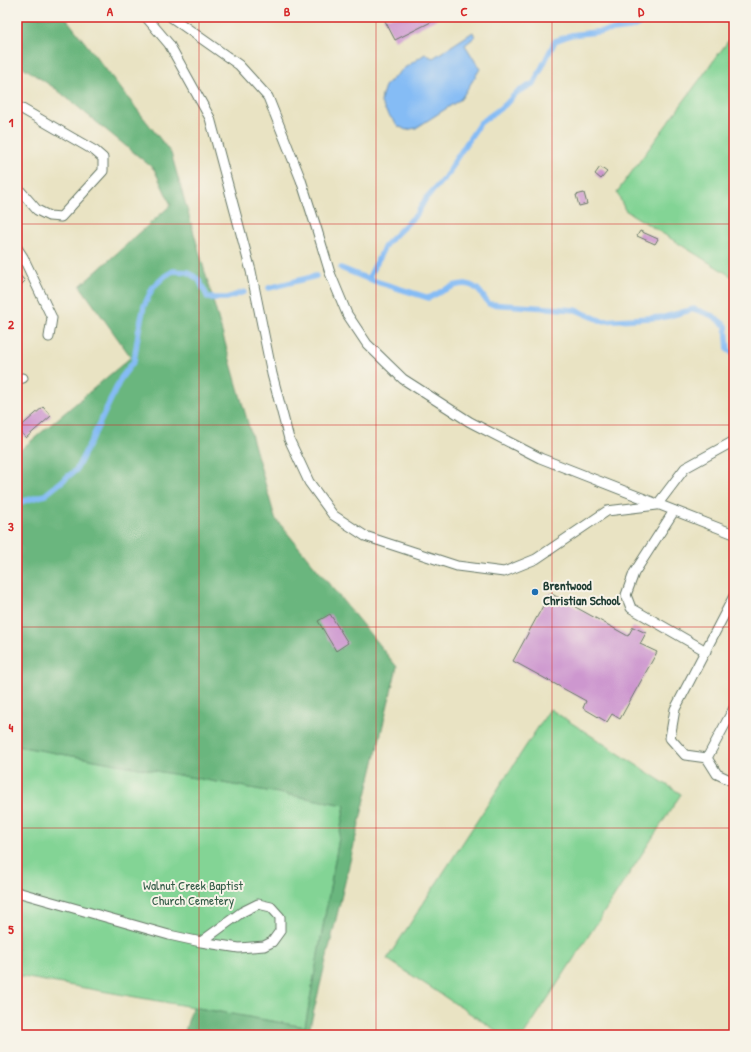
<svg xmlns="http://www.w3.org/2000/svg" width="751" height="1052" font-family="'Patrick Hand',sans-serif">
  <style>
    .green { fill: #83d495; stroke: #518864 }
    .forest { fill: #6ab67e; stroke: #447a59 }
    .water { fill: #85bcf5; stroke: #527c94 }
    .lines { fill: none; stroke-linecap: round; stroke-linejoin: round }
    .stream { stroke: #85bcf5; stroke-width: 5.5 }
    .building { fill: #cd97cf }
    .lane-casing { stroke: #676; stroke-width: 11 }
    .lane { stroke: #fff; stroke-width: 9 }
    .grid { fill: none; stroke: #d62828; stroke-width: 1; stroke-opacity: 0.55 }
    .poi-dot { fill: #1f6fb2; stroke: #f7f3e8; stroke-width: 1.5 }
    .labels { text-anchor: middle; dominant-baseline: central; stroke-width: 4; stroke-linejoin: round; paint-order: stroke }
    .poi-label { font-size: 13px; font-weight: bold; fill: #1f3d34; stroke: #f7f3e8; text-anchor: start }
    .park-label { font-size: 13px; fill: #335b47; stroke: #f7f3e8 }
    .neatline { fill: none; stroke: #d62828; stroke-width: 1.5 }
    .grid-label { font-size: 13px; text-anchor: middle; font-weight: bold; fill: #d62828 }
  </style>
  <rect width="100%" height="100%" fill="#f7f3e8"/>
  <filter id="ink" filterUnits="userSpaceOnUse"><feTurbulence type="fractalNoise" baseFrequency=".025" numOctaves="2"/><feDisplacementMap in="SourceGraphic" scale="8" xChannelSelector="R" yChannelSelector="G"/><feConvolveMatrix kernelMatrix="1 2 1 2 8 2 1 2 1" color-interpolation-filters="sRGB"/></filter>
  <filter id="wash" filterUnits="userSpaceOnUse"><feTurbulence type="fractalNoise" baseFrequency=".012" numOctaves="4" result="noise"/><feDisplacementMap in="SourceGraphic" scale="16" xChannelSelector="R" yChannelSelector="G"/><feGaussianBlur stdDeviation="0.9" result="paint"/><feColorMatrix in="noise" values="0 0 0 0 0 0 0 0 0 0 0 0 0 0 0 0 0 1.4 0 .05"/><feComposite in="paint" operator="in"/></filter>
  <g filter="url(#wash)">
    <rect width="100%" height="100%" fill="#e9e3c3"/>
    <g class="green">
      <path d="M734 33V278L625 210 617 192Z"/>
      <path d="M550 709 681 794 524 1035H503L387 959Z"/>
      <path d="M17 746 345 805 305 1027 17 976Z"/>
    </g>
    <path class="forest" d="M17 17H65L171 153 275 518 397 667 308 1035H184L192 1007 305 1027 345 805 17 746V453L131 357 80 286 171 205 154 169 56 89 17 63Z"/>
    <path class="water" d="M473 32 475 37 465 45 480 69 461 99 416 128 406 130 398 126 387 113 381 103 382 95 385 86 403 69 425 54 433 58Z"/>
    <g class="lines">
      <g class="stream">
        <path d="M341 268 368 279 429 298C443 291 462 277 477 289 482 293 485 300 489 304L576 310 602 321 665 317 694 309 713 316 726 326 728 350 734 354"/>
        <path d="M368 279 386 244 417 214 426 198 449 173 454 162 480 123 505 105 516 93 534 83 555 41 571 35 630 28 655 17"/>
        <path d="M269 288 316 276"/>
        <path d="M17 503 45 495 76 470 93 437 121 378 134 361 139 329 144 306 153 287 165 276 173 271 188 272 199 280 208 298H227L244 292"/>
      </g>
    </g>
    <g id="blocks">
      <g class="building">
        <path d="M383 17H441L395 40Z"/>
        <path d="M600 167 607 172 601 179 595 174Z"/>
        <path d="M584 193 587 204 579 206 576 195Z"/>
        <path d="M640 231 658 239 655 244 637 236Z"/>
        <path d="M17 272 25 281 17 289Z"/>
        <path d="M43 407 51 416 26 438 18 429Z"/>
        <path d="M550 593 628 636 633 627 646 633 640 644 657 652 620 719 612 714 607 722 583 708 586 701 513 661Z"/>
        <path d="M330 614 348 643 336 651 318 621Z"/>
      </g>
    </g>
  </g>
  <g filter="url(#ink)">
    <use href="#blocks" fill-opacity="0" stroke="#676" stroke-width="1"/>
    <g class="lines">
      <defs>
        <g id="lane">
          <path d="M146 17 169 44 210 118 251 271 272 374 289 439 309 482 333 515 365 536 457 566 504 572 536 559 607 511 657 505 685 468 734 441"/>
          <path d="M171 17 239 65 268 97 301 180 317 230 330 273 347 314 367 344 403 379 470 422 540 458 734 534"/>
          <path d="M17 106 95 151 103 158V171L61 217 49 216 37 210 17 187"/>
          <path d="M17 248 23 257 52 318 49 337"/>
          <path d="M17 379 23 378"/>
          <path d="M674 511 634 573 626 595 631 608 706 651"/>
          <path d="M734 596 675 709 670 738 685 755 707 758 734 708"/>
          <path d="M707 758 717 774 734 782"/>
          <path d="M17 892 169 935 201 942 239 948 264 946 272 942 280 931V917L271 907 258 904 242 912 201 942"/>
        </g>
      </defs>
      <use href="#lane" class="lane-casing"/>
      <use href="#lane" class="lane"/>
    </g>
  </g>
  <path class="grid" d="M199 17V1035M376 17V1035M552 17V1035M17 224H734M17 425H734M17 627H734M17 828H734"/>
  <circle class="poi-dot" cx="535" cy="592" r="4"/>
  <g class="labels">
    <g class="poi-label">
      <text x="543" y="585">Brentwood<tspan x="543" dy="15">Christian School</tspan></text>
    </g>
    <g class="park-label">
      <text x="193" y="885">Walnut Creek Baptist<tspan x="193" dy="15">Church Cemetery</tspan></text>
    </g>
  </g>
  <rect width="751" height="1052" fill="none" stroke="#f7f3e8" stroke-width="44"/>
  <rect x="22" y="22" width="707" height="1008" class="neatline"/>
  <g class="grid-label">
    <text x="110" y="16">A</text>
    <text x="287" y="16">B</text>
    <text x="464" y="16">C</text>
    <text x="641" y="16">D</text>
    <text x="11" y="127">1</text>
    <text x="11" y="329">2</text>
    <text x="11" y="531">3</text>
    <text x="11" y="732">4</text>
    <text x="11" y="934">5</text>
  </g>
</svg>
